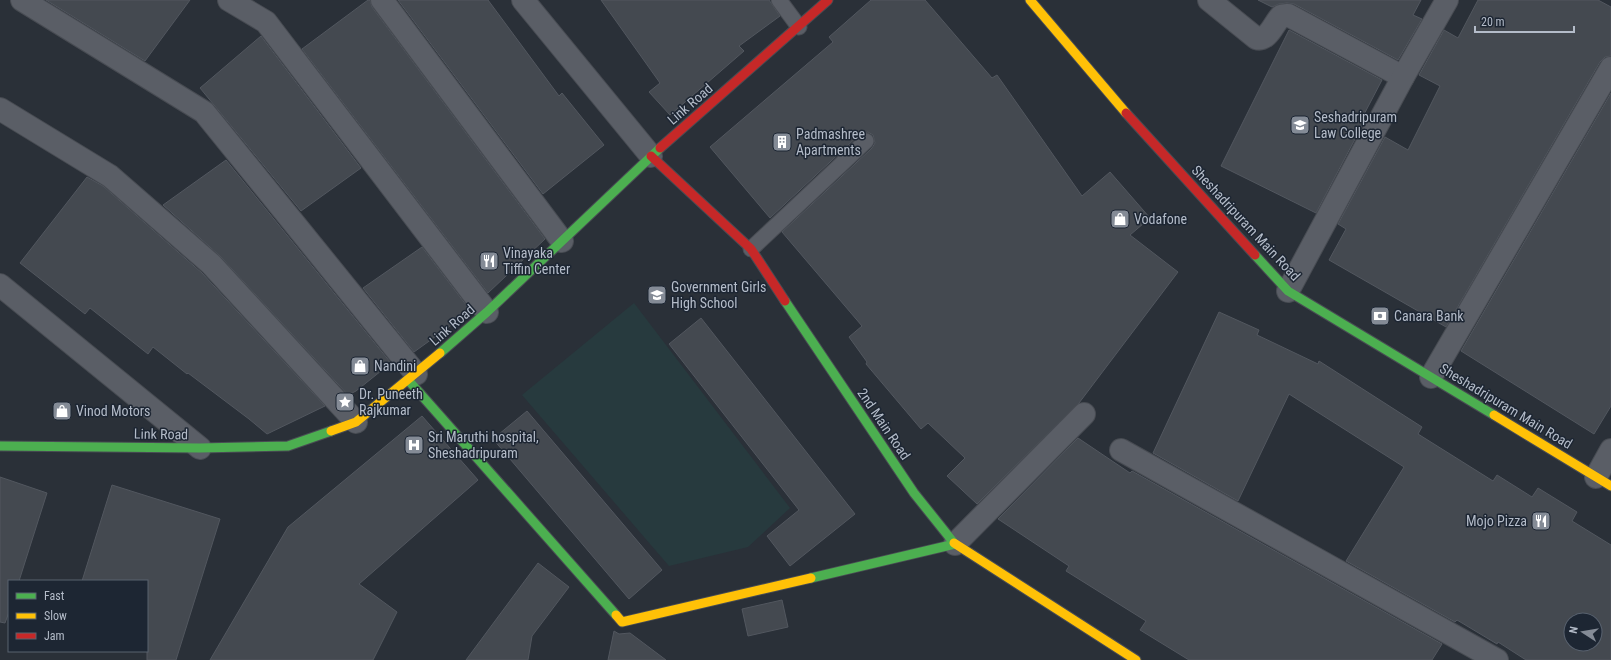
<svg xmlns="http://www.w3.org/2000/svg" width="1611" height="660" font-family="'Roboto Condensed',sans-serif">
  <style>
    .green { fill: #273a3e }
    .building { fill: #444950; stroke: #52575f; fill-rule: evenodd }
    .lines { fill: none; stroke-linecap: round; stroke-linejoin: round }
    .lane-casing { stroke: #484c53; stroke-width: 17 }
    .street-casing { stroke: #484c53; stroke-width: 24 }
    .fast-casing { stroke: #484c53; stroke-width: 11 }
    .slow-casing { stroke: #484c53; stroke-width: 11 }
    .jam-casing { stroke: #484c53; stroke-width: 11 }
    .lane { stroke: #5a5e66; stroke-width: 15 }
    .street { stroke: #5a5e66; stroke-width: 22 }
    .fast { stroke: #4caf50; stroke-width: 9 }
    .slow { stroke: #ffc107; stroke-width: 9 }
    .jam { stroke: #c62828; stroke-width: 9 }
    .labels { text-anchor: middle; dominant-baseline: central; stroke-width: 3; stroke-linejoin: round; paint-order: stroke }
    .street-label { font-size: 14px; fill: #b4bcc9; stroke: #1d2633 }
    .poi-label { font-size: 14px; fill: #b4bcc9; stroke: #1d2633; text-anchor: start }
  </style>
  <rect width="100%" height="100%" fill="#2a3038"/>
  <path class="green" d="M634 303 790 508 748 547 669 566 522 395Z"/>
  <g class="building">
    <path d="M46 0H190L145 61Z"/>
    <path d="M368 0H370L372 7 545 239 488 293 302 49Z"/>
    <path d="M398 0H488L559 96 562 93 604 145 543 194Z"/>
    <path d="M601 0H769L780 16 739 46 744 51 670 115 649 92 660 83Z"/>
    <path d="M871 0H925L992 78 997 75 1082 196 1110 172 1150 218 1130 235 1178 272 1079 403 977 504 947 476 965 458 928 423 921 429 866 364 867 362 849 337 862 326 782 232 872 148 875 143 873 135 868 132 860 134 770 218 710 147 833 42 829 37Z"/>
    <path d="M1258 0H1421L1413 15 1422 19 1398 60 1294 4 1287 3 1279 4 1272 7Z"/>
    <path d="M1478 0H1598L1611 7V56L1605 57 1600 62 1446 327 1329 260 1346 229 1338 224 1385 137 1408 150 1440 86 1419 75 1444 30 1458 38Z"/>
    <path d="M1289 30 1382 80 1360 122 1363 124 1316 213 1221 166Z"/>
    <path d="M261 36 361 168 301 211 200 88Z"/>
    <path d="M1611 93V406L1594 434 1461 351Z"/>
    <path d="M226 160 391 363 356 391 348 395 220 256 163 205Z"/>
    <path d="M87 177 103 186 202 273 325 406 267 434 249 419 188 373 187 374 153 347 148 354 90 308 85 314 20 263Z"/>
    <path d="M422 247 470 310 457 321 414 352 363 288Z"/>
    <path d="M1219 312 1259 330 1257 335 1318 364 1319 361 1422 427 1418 434 1493 481 1497 475 1532 497 1538 488 1577 512 1572 521 1611 545V660H1526L1498 642 1497 644 1457 620 1455 622 1346 561 1404 467 1289 394 1238 501 1153 453ZM1571 620H1595V644H1571Z"/>
    <path d="M701 318 855 514 790 566 767 536 799 510 669 344Z"/>
    <path d="M527 411 662 570 629 599 493 439Z"/>
    <path d="M422 416 478 480 359 584 397 612 373 660H210L288 527Z"/>
    <path d="M1078 438 1130 473 1132 471 1442 644 1432 660H1189L1140 630 1146 621 1066 571 1069 566 998 519Z"/>
    <path d="M0 477 47 493 19 581H9V612L5 623 0 622Z"/>
    <path d="M112 485 220 519 176 660H147V581H82Z"/>
    <path d="M538 563 569 587 532 636 528 660H466Z"/>
    <path d="M782 600 788 627 748 636 742 609Z"/>
    <path d="M614 631 619 634 630 633 666 660H608Z"/>
  </g>
  <g class="lines">
    <defs>
      <g id="lane">
        <path d="M779 0 799 27"/>
        <path d="M751 249 866 141"/>
      </g>
      <g id="street">
        <path d="M22 0 204 112 416 374"/>
        <path d="M229 0 266 22 487 312"/>
        <path d="M382 0 562 241"/>
        <path d="M523 0 651 156"/>
        <path d="M1209 0 1256 38C1268 42 1274 23 1281 16L1288 15 1403 77"/>
        <path d="M0 109 110 176 211 264 356 422"/>
        <path d="M0 285 200 448"/>
        <path d="M1288 291 1403 77 1447 0"/>
        <path d="M1431 377 1611 68"/>
        <path d="M1121 450 1497 660"/>
        <path d="M1596 477 1611 450"/>
        <path d="M955 544 1084 414"/>
      </g>
      <g id="fast">
        <path d="M1255 255 1288 291 1494 415"/>
        <path d="M785 301 914 493 954 543"/>
        <path d="M440 353 487 312 660 148"/>
        <path d="M409 381 616 615"/>
        <path d="M0 446 200 448 288 446 331 431"/>
        <path d="M811 578 955 544"/>
      </g>
      <g id="slow">
        <path d="M1030 0 1126 113"/>
        <path d="M1494 415 1611 486"/>
        <path d="M331 431 356 422 440 353"/>
        <path d="M954 543 1136 660"/>
        <path d="M616 615 622 622 811 578"/>
      </g>
      <g id="jam">
        <path d="M1126 113 1255 255"/>
        <path d="M660 148 828 0"/>
        <path d="M651 156 751 249 785 301"/>
      </g>
    </defs>
    <use href="#lane" class="lane-casing"/>
    <use href="#street" class="street-casing"/>
    <use href="#fast" class="fast-casing"/>
    <use href="#slow" class="slow-casing"/>
    <use href="#jam" class="jam-casing"/>
    <use href="#lane" class="lane"/>
    <use href="#street" class="street"/>
    <use href="#fast" class="fast"/>
    <use href="#slow" class="slow"/>
    <use href="#jam" class="jam"/>
  </g>
  <defs>
    <symbol id="university-square" viewBox="-11 -11 22 22"><rect x="-9" y="-9" width="18" height="18" rx="4" fill="#848b96" stroke="#1d2633"/><path d="M0-5L7-2L0 1L-7-2ZM-4 1L0 2.5L4 1V4Q0 6-4 4Z" fill="#fff"/></symbol>
    <symbol id="building-square" viewBox="-11 -11 22 22"><rect x="-9" y="-9" width="18" height="18" rx="4" fill="#848b96" stroke="#1d2633"/><path d="M-4-6H4V6H1V3H-1V6H-4ZM-2.5-4.3h1.7v1.8h-1.7ZM.8-4.3h1.7v1.8H.8ZM-2.5-1h1.7V.8h-1.7ZM.8-1h1.7V.8H.8Z" fill="#fff"/></symbol>
    <symbol id="shop-square" viewBox="-11 -11 22 22"><rect x="-9" y="-9" width="18" height="18" rx="4" fill="#848b96" stroke="#1d2633"/><path d="M-5-2.5h2.3a2.7 3.5 0 0 1 5.4 0H5L5.5 6h-11ZM-1.5-2.5h3a1.5 2.3 0 0 0-3 0Z" fill="#fff"/></symbol>
    <symbol id="restaurant-square" viewBox="-11 -11 22 22"><rect x="-9" y="-9" width="18" height="18" rx="4" fill="#848b96" stroke="#1d2633"/><path d="M-5-6h1v4h1v-4h1v4h1v-4h1v5L-1.5 .5V6h-2V.5L-5-1ZM5-6V6H3V1.5H1.5Q1.5-4 5-6Z" fill="#fff"/></symbol>
    <symbol id="school-square" viewBox="-11 -11 22 22"><rect x="-9" y="-9" width="18" height="18" rx="4" fill="#848b96" stroke="#1d2633"/><path d="M0-5L7-2L0 1L-7-2ZM-4 1L0 2.5L4 1V4Q0 6-4 4Z" fill="#fff"/></symbol>
    <symbol id="bank-square" viewBox="-11 -11 22 22"><rect x="-9" y="-9" width="18" height="18" rx="4" fill="#848b96" stroke="#1d2633"/><path d="M-6-4H6V4H-6ZM0-2.3a2.3 2.3 0 1 0 0 4.6a2.3 2.3 0 1 0 0-4.6Z" fill="#fff"/></symbol>
    <symbol id="sight-square" viewBox="-11 -11 22 22"><rect x="-9" y="-9" width="18" height="18" rx="4" fill="#848b96" stroke="#1d2633"/><path d="M0-6L1.8-2.2L6-1.7L2.9 1.2L3.7 5.4L0 3.3L-3.7 5.4L-2.9 1.2L-6-1.7L-1.8-2.2Z" fill="#fff"/></symbol>
    <symbol id="hospital-square" viewBox="-11 -11 22 22"><rect x="-9" y="-9" width="18" height="18" rx="4" fill="#848b96" stroke="#1d2633"/><path d="M-5-5h3v3.5h4V-5h3V5h-3V1.5h-4V5h-3Z" fill="#fff"/></symbol>
  </defs>
  <g fill-rule="evenodd">
    <use href="#university-square" x="1289" y="114" width="22" height="22"/>
    <use href="#building-square" x="771" y="131" width="22" height="22"/>
    <use href="#shop-square" x="1109" y="208" width="22" height="22"/>
    <use href="#restaurant-square" x="478" y="250" width="22" height="22"/>
    <use href="#school-square" x="646" y="284" width="22" height="22"/>
    <use href="#bank-square" x="1369" y="305" width="22" height="22"/>
    <use href="#shop-square" x="349" y="355" width="22" height="22"/>
    <use href="#sight-square" x="334" y="391" width="22" height="22"/>
    <use href="#shop-square" x="51" y="400" width="22" height="22"/>
    <use href="#hospital-square" x="403" y="434" width="22" height="22"/>
    <use href="#restaurant-square" x="1530" y="510" width="22" height="22"/>
  </g>
  <g class="labels">
    <g class="street-label">
      <text transform="translate(690 104) rotate(-41)">Link Road</text>
      <text transform="translate(1246 223) rotate(47)">Sheshadripuram Main Road</text>
      <text transform="translate(452 325) rotate(-41)">Link Road</text>
      <text transform="translate(1506 406) rotate(31)">Sheshadripuram Main Road</text>
      <text transform="translate(884 424) rotate(56)">2nd Main Road</text>
      <text transform="translate(161 434) rotate(1)">Link Road</text>
    </g>
    <g class="poi-label">
      <text x="1314" y="117">Seshadripuram<tspan x="1314" dy="16">Law College</tspan></text>
      <text x="796" y="134">Padmashree<tspan x="796" dy="16">Apartments</tspan></text>
      <text x="1134" y="219">Vodafone</text>
      <text x="503" y="253">Vinayaka<tspan x="503" dy="16">Tiffin Center</tspan></text>
      <text x="671" y="287">Government Girls<tspan x="671" dy="16">High School</tspan></text>
      <text x="1394" y="316">Canara Bank</text>
      <text x="374" y="366">Nandini</text>
      <text x="359" y="394">Dr. Puneeth<tspan x="359" dy="16">Rajkumar</tspan></text>
      <text x="76" y="411">Vinod Motors</text>
      <text x="428" y="437">Sri Maruthi hospital,<tspan x="428" dy="16">Sheshadripuram</tspan></text>
      <text x="1527" y="521" text-anchor="end">Mojo Pizza</text>
    </g>
  </g>
  <rect x="8" y="580" width="140" height="72" fill="#1d2633" stroke="#59626f"/>
  <rect x="16" y="593" width="20" height="6" fill="#4caf50" stroke="#59626f"/>
  <text x="44" y="600" font-size="12" fill="#b4bcc9">Fast</text>
  <rect x="16" y="613" width="20" height="6" fill="#ffc107" stroke="#59626f"/>
  <text x="44" y="620" font-size="12" fill="#b4bcc9">Slow</text>
  <rect x="16" y="633" width="20" height="6" fill="#c62828" stroke="#59626f"/>
  <text x="44" y="640" font-size="12" fill="#b4bcc9">Jam</text>
  <g transform="translate(1583 632) rotate(282)"><circle r="19" fill="#1d2633" stroke="#59626f"/>
  <path d="M0-3L7 15L0 10L-7 15Z" fill="#848b96"/>
  <text y="-6" font-size="11" font-weight="bold" text-anchor="middle" fill="#b4bcc9">N</text>
  </g>
  <path d="M1475 26v6h99v-6" fill="none" stroke="#b4bcc9" stroke-width="2"/>
  <text x="1481" y="26" font-size="12" fill="#b4bcc9" stroke="#1d2633" stroke-width="3" paint-order="stroke">20 m</text>
</svg>
